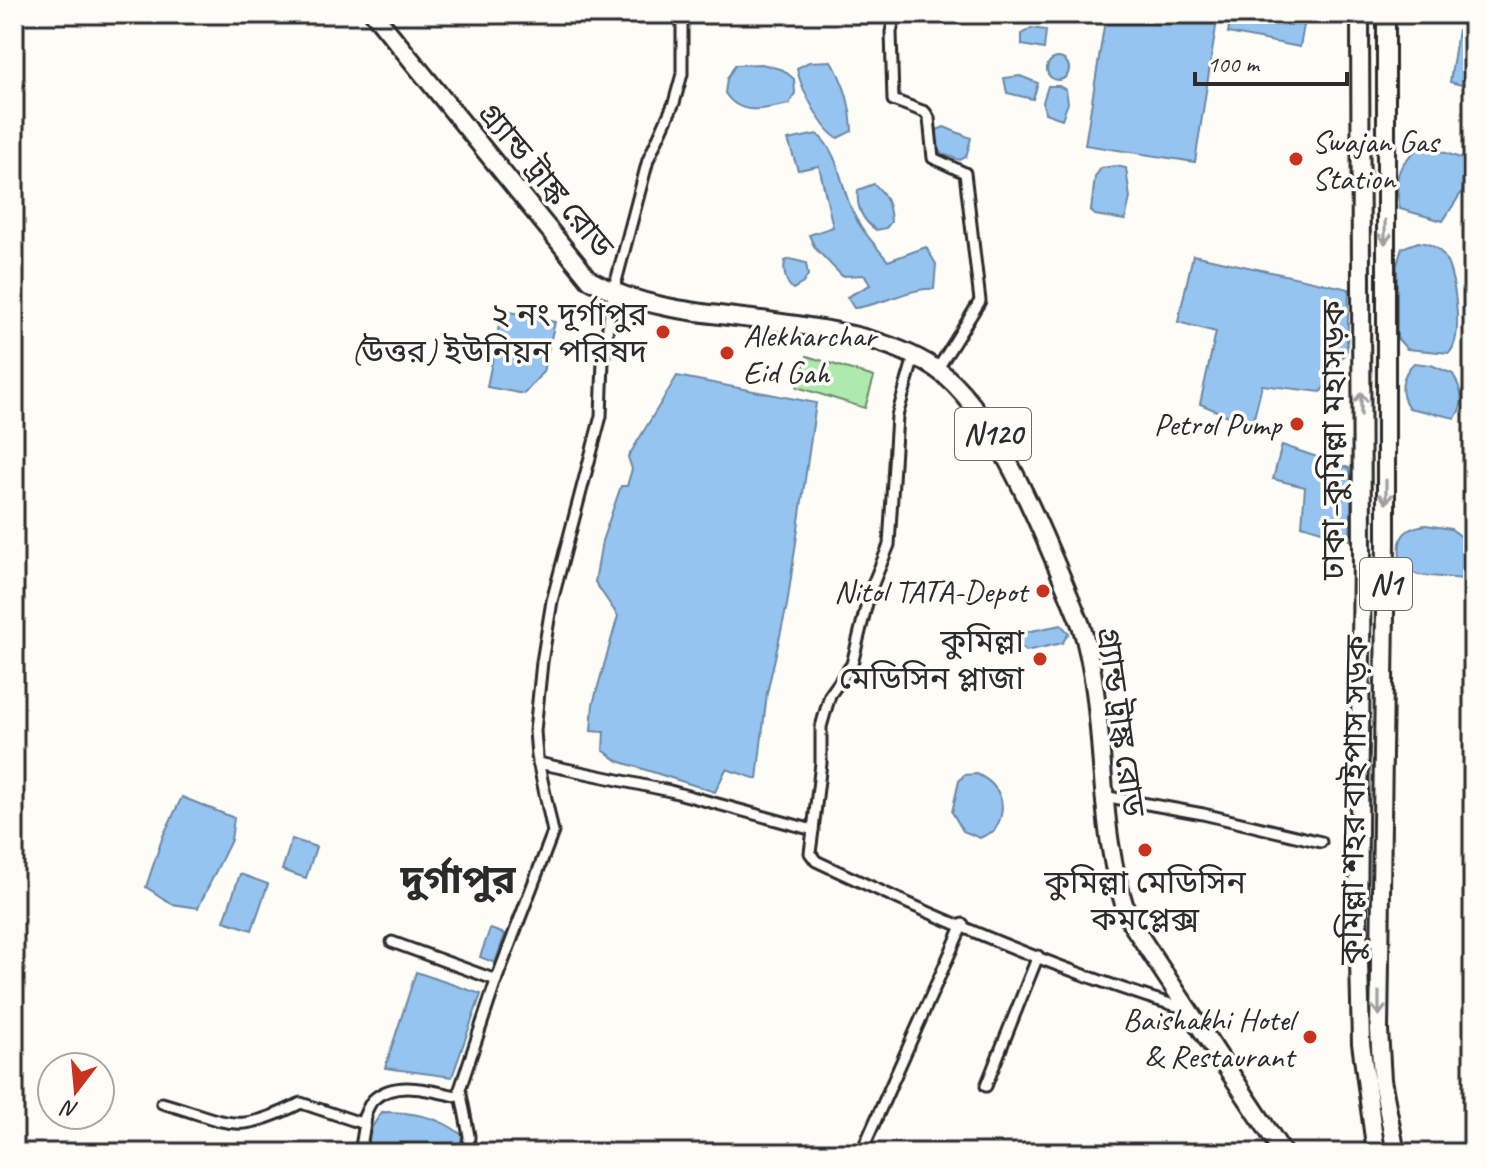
<svg xmlns="http://www.w3.org/2000/svg" width="1487" height="1167" font-family="Caveat,'Noto Sans Bengali',sans-serif">
  <style>
    .green { fill: #aee9ae; stroke: #6c8a6c; stroke-width: 2 }
    .water { fill: #96c4f0; stroke: #6b87a1; stroke-width: 2 }
    .lines { fill: none; stroke-linecap: round; stroke-linejoin: round }
    .street-casing { stroke: #2b2b2b; stroke-width: 15 }
    .highway-casing { stroke: #2b2b2b; stroke-width: 22 }
    .street { stroke: #fdfcf7; stroke-width: 9 }
    .highway { stroke: #fdfcf7; stroke-width: 16 }
    .oneway { stroke: #9e9e9b }
    .poi-dot { fill: #c8321e; stroke: #fdfcf7; stroke-width: 3 }
    .labels { text-anchor: middle; dominant-baseline: central; stroke-width: 7; stroke-linejoin: round; paint-order: stroke }
    .shield { fill: #fdfcf7; stroke: #6a6a68; stroke-width: 2 }
    .shield-label { font-size: 30px; font-weight: bold; fill: #2b2b2b }
    .poi-label { font-size: 32px; fill: #2b2b2b; stroke: #fdfcf7; text-anchor: end }
    .street-label { font-size: 32px; fill: #2b2b2b; stroke: #fdfcf7 }
    .district-label { font-size: 40px; font-weight: bold; fill: #2b2b2b; stroke: #fdfcf7 }
  </style>
  <rect width="100%" height="100%" fill="#fdfcf7"/>
  <filter id="ink" filterUnits="userSpaceOnUse"><feTurbulence type="fractalNoise" baseFrequency=".0125" numOctaves="2"/><feDisplacementMap in="SourceGraphic" scale="16" xChannelSelector="R" yChannelSelector="G"/><feConvolveMatrix kernelMatrix="1 2 1 2 8 2 1 2 1" color-interpolation-filters="sRGB"/></filter>
  <g filter="url(#ink)">
    <path class="green" d="M807 356 874 377 865 408 797 387Z"/>
    <g class="water">
      <path d="M1106 14H1218L1195 162 1085 145Z"/>
      <path d="M1231 14H1306L1300 47 1228 33Z"/>
      <path d="M1470 20 1473 21V88L1450 82 1458 30 1466 29Z"/>
      <path d="M1031 28 1046 30 1044 49 1022 45V34Z"/>
      <circle cx="1058" cy="69" r="11"/>
      <path d="M831 61C845 83 851 105 852 131L838 138C823 133 799 84 797 68L809 62Z"/>
      <path d="M762 64 783 70 794 79 795 93 789 104C765 109 740 117 725 93L727 79 735 65Z"/>
      <path d="M1020 76 1038 83 1033 99 1007 93 1004 78Z"/>
      <path d="M1048 86H1059L1066 90 1068 103 1062 119 1045 113 1043 102Z"/>
      <path d="M944 127 971 138 966 157 960 160 942 154 937 148V130Z"/>
      <path d="M817 134C839 153 840 182 851 208 859 228 874 244 888 261L926 247 936 264 934 289C912 287 882 305 854 308L847 297 870 285 865 275 842 276 815 248 809 235 833 227 819 166 798 170 788 140Z"/>
      <path d="M1419 148 1437 150 1469 161 1463 190 1443 221 1400 209C1395 179 1394 167 1419 148Z"/>
      <path d="M1116 166 1126 168 1130 198 1125 220 1095 215 1091 211 1095 177 1101 168Z"/>
      <path d="M874 184C887 195 890 206 891 222L886 228 876 230C862 220 856 207 858 190Z"/>
      <path d="M1418 242C1430 243 1442 249 1447 262 1455 281 1464 338 1449 353L1407 349 1397 338V265L1402 248Z"/>
      <path d="M1193 255 1349 289 1347 350 1321 392 1262 385 1252 426 1200 404 1216 332 1178 322Z"/>
      <path d="M790 259 806 263 808 275 803 283 793 289C785 282 783 271 785 261Z"/>
      <path d="M502 310 555 322 543 372 524 394 487 387Z"/>
      <path d="M1414 363 1431 365 1453 374C1461 390 1467 401 1455 418L1409 408C1398 393 1401 375 1414 363Z"/>
      <path d="M677 376 816 403 787 605 767 693 757 779 726 769 715 792 618 761 603 750 604 732 591 731 593 704 618 616 595 582 602 541 621 486H627L632 469 628 457Z"/>
      <path d="M1282 445 1349 468 1352 485 1350 540 1302 525 1305 487 1273 479Z"/>
      <path d="M1426 525 1451 529 1466 540 1464 579 1418 575 1402 567C1396 543 1399 528 1426 525Z"/>
      <path d="M1061 625 1069 633 1062 643 1026 651 1016 642 1021 633Z"/>
      <path d="M977 774C1002 786 1009 808 994 831L980 838 963 831 952 812 959 781 964 775Z"/>
      <path d="M182 797 234 818 231 840 198 908 172 904 146 887 163 836Z"/>
      <path d="M292 839 316 847 306 878 282 870Z"/>
      <path d="M240 874 268 884 252 930 224 921Z"/>
      <path d="M490 929 505 934 495 963 480 957Z"/>
      <path d="M416 972 481 994 452 1077 385 1068Z"/>
      <path d="M382 1112C411 1112 439 1116 462 1135L458 1153H365L372 1127Z"/>
    </g>
    <g class="lines">
      <defs>
        <g id="street">
          <path d="M895 14 891 32 893 100 925 112 929 118 933 158 965 173 980 301 937 370"/>
          <path d="M1466 14 1473 15"/>
          <path d="M538 763 670 791 813 830 810 853 816 861C932 916 1064 973 1187 1009"/>
          <path d="M1103 796 1203 814 1321 842"/>
          <path d="M813 830 821 763V727L830 695 852 664 870 591 889 545 897 416 914 357"/>
          <path d="M392 942 496 980"/>
          <path d="M986 1086 1038 956"/>
          <path d="M162 1103C230 1122 233 1137 301 1103L361 1123C365 1116 368 1105 373 1100 396 1078 434 1092 461 1097"/>
          <path d="M360 1153 366 1117"/>
          <path d="M468 1153 469 1136 460 1089 497 978 553 832 537 756 535 731 542 662 552 601 601 416 603 361 613 293 648 160 674 103 682 74V14"/>
          <path d="M861 1153 963 924"/>
        </g>
        <g id="highway">
          <path d="M374 14 590 280C642 309 703 313 761 320 820 328 884 335 935 368 998 410 1052 555 1081 625 1111 721 1092 828 1131 923L1283 1153"/>
          <path d="M1360 14 1362 554 1358 919 1361 1043 1376 1153"/>
          <path d="M1386 14V543L1379 1030 1382 1080 1396 1153"/>
        </g>
      </defs>
      <use href="#street" class="street-casing"/>
      <use href="#highway" class="highway-casing"/>
      <use href="#street" class="street"/>
      <use href="#highway" class="highway"/>
    </g>
    <defs><path id="oneway-shaft" d="M-6 0H5M1.5-3L5.5 0L1.5 3" fill="none" stroke-width="1.6" stroke-linecap="round" stroke-linejoin="round" transform="scale(2)"/></defs>
    <g class="oneway">
      <use href="#oneway-shaft" transform="translate(1385 232) rotate(90)"/>
      <use href="#oneway-shaft" transform="translate(1361 404) rotate(-90)"/>
      <use href="#oneway-shaft" transform="translate(1386 492) rotate(90)"/>
      <use href="#oneway-shaft" transform="translate(1379 1004) rotate(90)"/>
    </g>
  </g>
  <g class="poi-dot">
    <circle cx="1296" cy="159" r="8"/>
    <circle cx="663" cy="332" r="8"/>
    <circle cx="727" cy="353" r="8"/>
    <circle cx="1297" cy="424" r="8"/>
    <circle cx="1043" cy="591" r="8"/>
    <circle cx="1040" cy="659" r="8"/>
    <circle cx="1145" cy="850" r="8"/>
    <circle cx="1310" cy="1037" r="8"/>
  </g>
  <g class="labels">
    <g class="shield">
      <rect x="955" y="408" width="76" height="52" rx="6"/>
      <rect x="1360" y="558" width="52" height="52" rx="6"/>
    </g>
    <g class="shield-label">
      <text x="993" y="434">N120</text>
      <text x="1386" y="584">N1</text>
    </g>
    <g class="poi-label">
      <text x="1312" y="141" text-anchor="start">Swajan Gas<tspan x="1312" dy="37">Station</tspan></text>
      <text x="647" y="314">২ নং দূর্গাপুর<tspan x="647" dy="37">(উত্তর) ইউনিয়ন পরিষদ</tspan></text>
      <text x="743" y="335" text-anchor="start">Alekharchar<tspan x="743" dy="37">Eid Gah</tspan></text>
      <text x="1281" y="424">Petrol Pump</text>
      <text x="1027" y="591">Nitol TATA-Depot</text>
      <text x="1024" y="641">কুমিল্লা<tspan x="1024" dy="37">মেডিসিন প্লাজা</tspan></text>
      <text x="1145" y="882" text-anchor="middle">কুমিল্লা মেডিসিন<tspan x="1145" dy="37">কমপ্লেক্স</tspan></text>
      <text x="1294" y="1019">Baishakhi Hotel<tspan x="1294" dy="37">&amp; Restaurant</tspan></text>
    </g>
    <g class="street-label">
      <text transform="translate(546 180) rotate(50)">গ্র্যান্ড ট্রাঙ্ক রোড</text>
      <text transform="translate(1333 440) rotate(-90)">ঢাকা–কুমিল্লা মহাসড়ক</text>
      <text transform="translate(1121 722) rotate(82)">গ্র্যান্ড ট্রাঙ্ক রোড</text>
      <text transform="translate(1354 800) rotate(-89)">কুমিল্লা শহর বাইপাস সড়ক</text>
    </g>
    <g class="district-label">
      <text x="458" y="880">দুর্গাপুর</text>
    </g>
  </g>
  <rect width="1487" height="1167" fill="none" stroke="#fdfcf7" stroke-width="48"/>
  <rect x="24" y="24" width="1439" height="1119" fill="none" stroke="#2b2b2b" stroke-width="3" filter="url(#ink)"/>
  <g transform="translate(76 1091) rotate(196)"><circle r="38" fill="#fdfcf7" stroke="#a9a8a5" stroke-width="2"/>
  <path d="M0-6L14 30L0 20L-14 30Z" fill="#c8321e"/>
  <text y="-12" font-size="22" font-weight="bold" text-anchor="middle" fill="#2b2b2b">N</text>
  </g>
  <path d="M1195 72v12h152v-12" fill="none" stroke="#2b2b2b" stroke-width="4"/>
  <text x="1207" y="72" font-size="24" fill="#2b2b2b" stroke="#fdfcf7" stroke-width="6" paint-order="stroke">100 m</text>
</svg>
